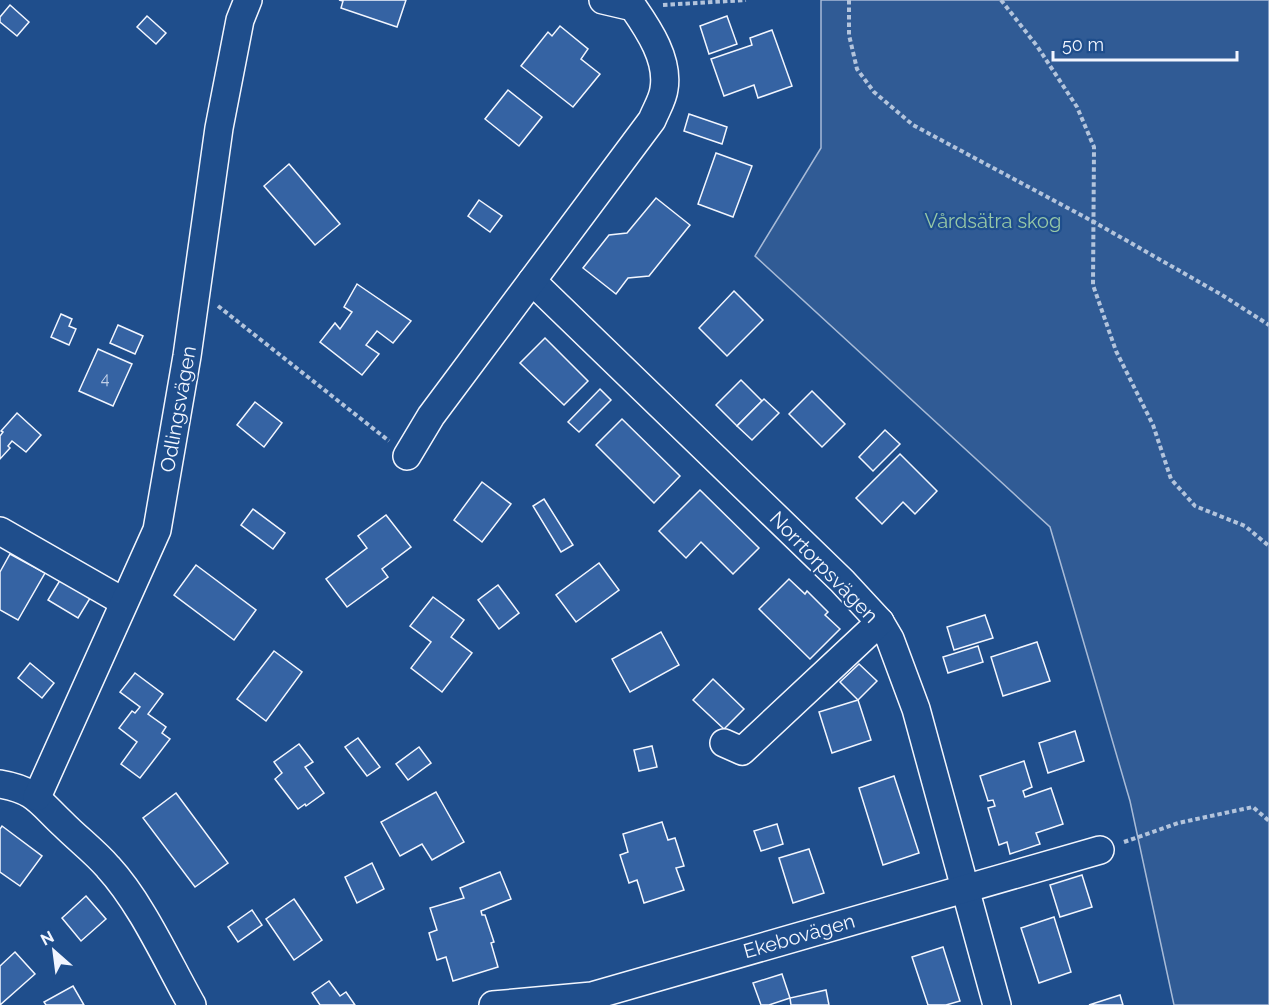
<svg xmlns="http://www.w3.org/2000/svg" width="1269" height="1005" font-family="Raleway,sans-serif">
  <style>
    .green { fill: #305b95; stroke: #a8bbd7; stroke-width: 1.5 }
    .building { fill: #3563a3; stroke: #f2f6ff; stroke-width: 1.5 }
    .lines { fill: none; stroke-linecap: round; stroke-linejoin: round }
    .minor-casing { stroke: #f2f6ff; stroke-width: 30 }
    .path { stroke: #b3c4dc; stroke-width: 4; stroke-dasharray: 4.5 3; stroke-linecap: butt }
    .minor { stroke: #1f4e8c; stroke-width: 27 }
    .labels { text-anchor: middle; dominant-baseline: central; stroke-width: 4.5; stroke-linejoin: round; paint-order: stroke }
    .number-label { font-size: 16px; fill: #c3d1e8 }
    .park-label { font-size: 20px; fill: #97c8a6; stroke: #1f4e8c }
    .street-label { font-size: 20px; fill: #f2f6ff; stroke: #1f4e8c }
  </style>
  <rect width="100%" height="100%" fill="#1f4e8c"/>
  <path class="green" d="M821 0H1269V1005H1174L1130 801 1050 527 755 256 821 148Z"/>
  <g class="building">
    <path d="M339 0H406L397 27 341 8 343 1Z"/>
    <path d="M10 5 29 22 17 36 0 22V17Z"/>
    <path d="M147 16 166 33 156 44 137 27Z"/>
    <path d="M727 16 737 44 709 54 700 26Z"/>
    <path d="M560 26 588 49 581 59 600 74 573 107 521 66 548 32 552 36Z"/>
    <path d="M772 30 792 86 758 98 754 85 724 96 711 59 752 45 750 38Z"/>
    <path d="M508 90 542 117 519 146 485 119Z"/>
    <path d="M689 114 727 127 722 144 684 131Z"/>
    <path d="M716 153 752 166 733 217 698 204Z"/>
    <path d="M289 164 340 224 315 245 264 186Z"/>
    <path d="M656 198 690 225 649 276 628 278 616 294 583 268 609 235 627 233Z"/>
    <path d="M479 200 502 216 490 232 468 216Z"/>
    <path d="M357 284 411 321 393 343 377 331 366 345 379 354 362 375 320 342 335 323 340 329 352 312 344 307Z"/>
    <path d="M734 291 763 320 727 356 699 328Z"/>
    <path d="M61 314 72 319 69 326 76 329 69 345 51 337Z"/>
    <path d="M118 325 143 336 135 354 110 343Z"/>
    <path d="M545 338 588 381 564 405 520 363Z"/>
    <path d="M98 349 132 364 113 406 79 391Z"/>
    <path d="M741 380 762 401 737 426 716 405Z"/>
    <path d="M600 389 611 400 579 432 568 422Z"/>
    <path d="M812 391 845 424 822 447 789 414Z"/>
    <path d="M764 399 779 413 752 440 737 426Z"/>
    <path d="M255 402 282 423 264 447 237 425Z"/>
    <path d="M17 413 41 435 26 452 12 441 8 446 10 448 0 459V436L3 432 1 431Z"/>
    <path d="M622 419 680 476 654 503 596 445Z"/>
    <path d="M885 430 900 444 873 471 859 457Z"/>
    <path d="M900 454 937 491 915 514 903 502 882 524 856 498Z"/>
    <path d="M482 482 511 504 482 542 454 520Z"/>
    <path d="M700 490 759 548 733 574 701 542 686 558 659 531Z"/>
    <path d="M544 499 573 545 561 552 533 506Z"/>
    <path d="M253 509 285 533 273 549 241 525Z"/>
    <path d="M386 515 411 547 382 569 388 577 347 607 326 579 367 548 358 536Z"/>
    <path d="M10 554 45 573 18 620 0 610V572Z"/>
    <path d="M599 563 619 590 576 622 556 595Z"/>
    <path d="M196 565 256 610 234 640 174 595Z"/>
    <path d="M62 577 92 595 78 618 48 600Z"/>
    <path d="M789 579 805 594 807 591 828 612 825 615 840 629 810 659 759 609Z"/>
    <path d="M498 585 519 613 499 629 478 600Z"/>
    <path d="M433 597 464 620 451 637 472 653 442 692 411 668 431 642 410 626Z"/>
    <path d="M985 615 993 638 954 650 947 627Z"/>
    <path d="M661 632 679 665 630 692 612 659Z"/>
    <path d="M1037 642 1050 681 1003 696 991 657Z"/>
    <path d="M978 646 983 662 948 673 943 657Z"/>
    <path d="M274 651 302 672 266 721 237 699Z"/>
    <path d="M30 663 54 683 42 698 18 678Z"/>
    <path d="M859 664 877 681 858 700 840 682Z"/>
    <path d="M135 673 163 694 148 714 166 727 162 733 170 739 140 778 121 764 137 742 119 728 132 711 135 713 140 707 120 692Z"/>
    <path d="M713 679 744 709 724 729 693 700Z"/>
    <path d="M858 700 871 740 832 753 819 712Z"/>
    <path d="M1075 731 1084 761 1048 773 1039 743Z"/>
    <path d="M358 738 380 767 367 776 345 747Z"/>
    <path d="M299 744 313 762 305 767 324 793 306 806 305 804 298 809 275 779 282 773 274 762Z"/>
    <path d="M652 746 657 767 639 771 634 750Z"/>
    <path d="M419 747 431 763 408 780 396 764Z"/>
    <path d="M1024 761 1032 787 1023 791 1025 797 1051 788 1063 824 1036 833 1040 844 1010 854 1007 842 999 845 988 808 995 806 993 800 988 801 980 776Z"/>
    <path d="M894 776 919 853 883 865 859 788Z"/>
    <path d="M436 792 464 842 432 860 422 844 400 856 381 822Z"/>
    <path d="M176 793 228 863 195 887 143 818Z"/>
    <path d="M662 822 668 840 675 838 684 866 676 868 684 890 644 903 637 880 629 883 620 855 628 852 623 834Z"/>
    <path d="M777 824 783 844 761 851 754 831Z"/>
    <path d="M2 826 42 856 20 886 0 872V829Z"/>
    <path d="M809 849 824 893 793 903 779 858Z"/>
    <path d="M372 863 384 889 357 903 345 877Z"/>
    <path d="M500 872 511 899 481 911 482 915H485L494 942 491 943 498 967 453 981 446 957 437 960 429 933 437 930 430 908 464 898 460 888Z"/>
    <path d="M1082 875 1092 907 1060 917 1050 885Z"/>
    <path d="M86 896 106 919 81 941 62 918Z"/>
    <path d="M294 899 322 940 294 960 266 919Z"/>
    <path d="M252 910 262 925 238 942 228 927Z"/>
    <path d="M1054 917 1071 972 1039 983 1021 928Z"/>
    <path d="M943 947 960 1001 946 1005H928L912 957Z"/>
    <path d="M15 952 35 974 0 1005V966Z"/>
    <path d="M782 974 790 998 769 1005H761L753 983Z"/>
    <path d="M329 981 340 996 346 992 355 1005H320L312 993Z"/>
    <path d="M73 986 84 1005H46L44 1002Z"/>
    <path d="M826 990 829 1005H791L790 998Z"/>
    <path d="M1120 995 1123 1005H1089Z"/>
  </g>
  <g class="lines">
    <defs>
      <g id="minor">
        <path d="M532 281 842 581 880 622 890 639 916 709 997 1005"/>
        <path d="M407 456 431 416 652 120C656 110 663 99 664 89 669 60 649 30 633 7L603 0"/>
        <path d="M0 531 124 602"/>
        <path d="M724 743 742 751 880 622"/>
        <path d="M0 784C36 790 40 803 64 825 78 839 95 852 108 867 142 904 167 961 192 1005"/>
        <path d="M37 797 157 530 187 356 219 128 240 20 248 0"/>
        <path d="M493 1005 592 996 1100 850"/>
      </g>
    </defs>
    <use href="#minor" class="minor-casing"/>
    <g class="path">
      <path d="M849 0V35L857 69 874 92 913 125 1094 222 1222 295 1269 325"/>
      <path d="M1001 0 1037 46 1077 107 1094 147 1093 285 1116 351 1153 425 1171 479 1195 506 1245 526 1269 546"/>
      <path d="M663 5 746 0"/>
      <path d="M218 306 389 441"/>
      <path d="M1124 842 1178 823 1253 807 1269 821"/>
    </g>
    <use href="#minor" class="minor"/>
  </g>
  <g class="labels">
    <g class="number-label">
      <text x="105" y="378">4</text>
    </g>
    <g class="park-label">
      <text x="993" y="221">Vårdsätra skog</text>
    </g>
    <g class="street-label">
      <text transform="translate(178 409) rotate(-80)">Odlingsvägen</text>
      <text transform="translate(824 567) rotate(46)">Norrtorpsvägen</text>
      <text transform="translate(799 936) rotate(-16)">Ekebovägen</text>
    </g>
  </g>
  <g transform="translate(54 951) rotate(332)" stroke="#1f4e8c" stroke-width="4.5" paint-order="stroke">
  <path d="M0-4.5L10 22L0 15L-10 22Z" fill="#f2f6ff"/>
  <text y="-9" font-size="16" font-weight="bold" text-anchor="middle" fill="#f2f6ff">N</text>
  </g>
  <path d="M1053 51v9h184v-9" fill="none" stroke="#f2f6ff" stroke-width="3"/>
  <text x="1062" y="51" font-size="18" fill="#f2f6ff" stroke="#1f4e8c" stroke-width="4.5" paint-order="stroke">50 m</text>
</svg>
